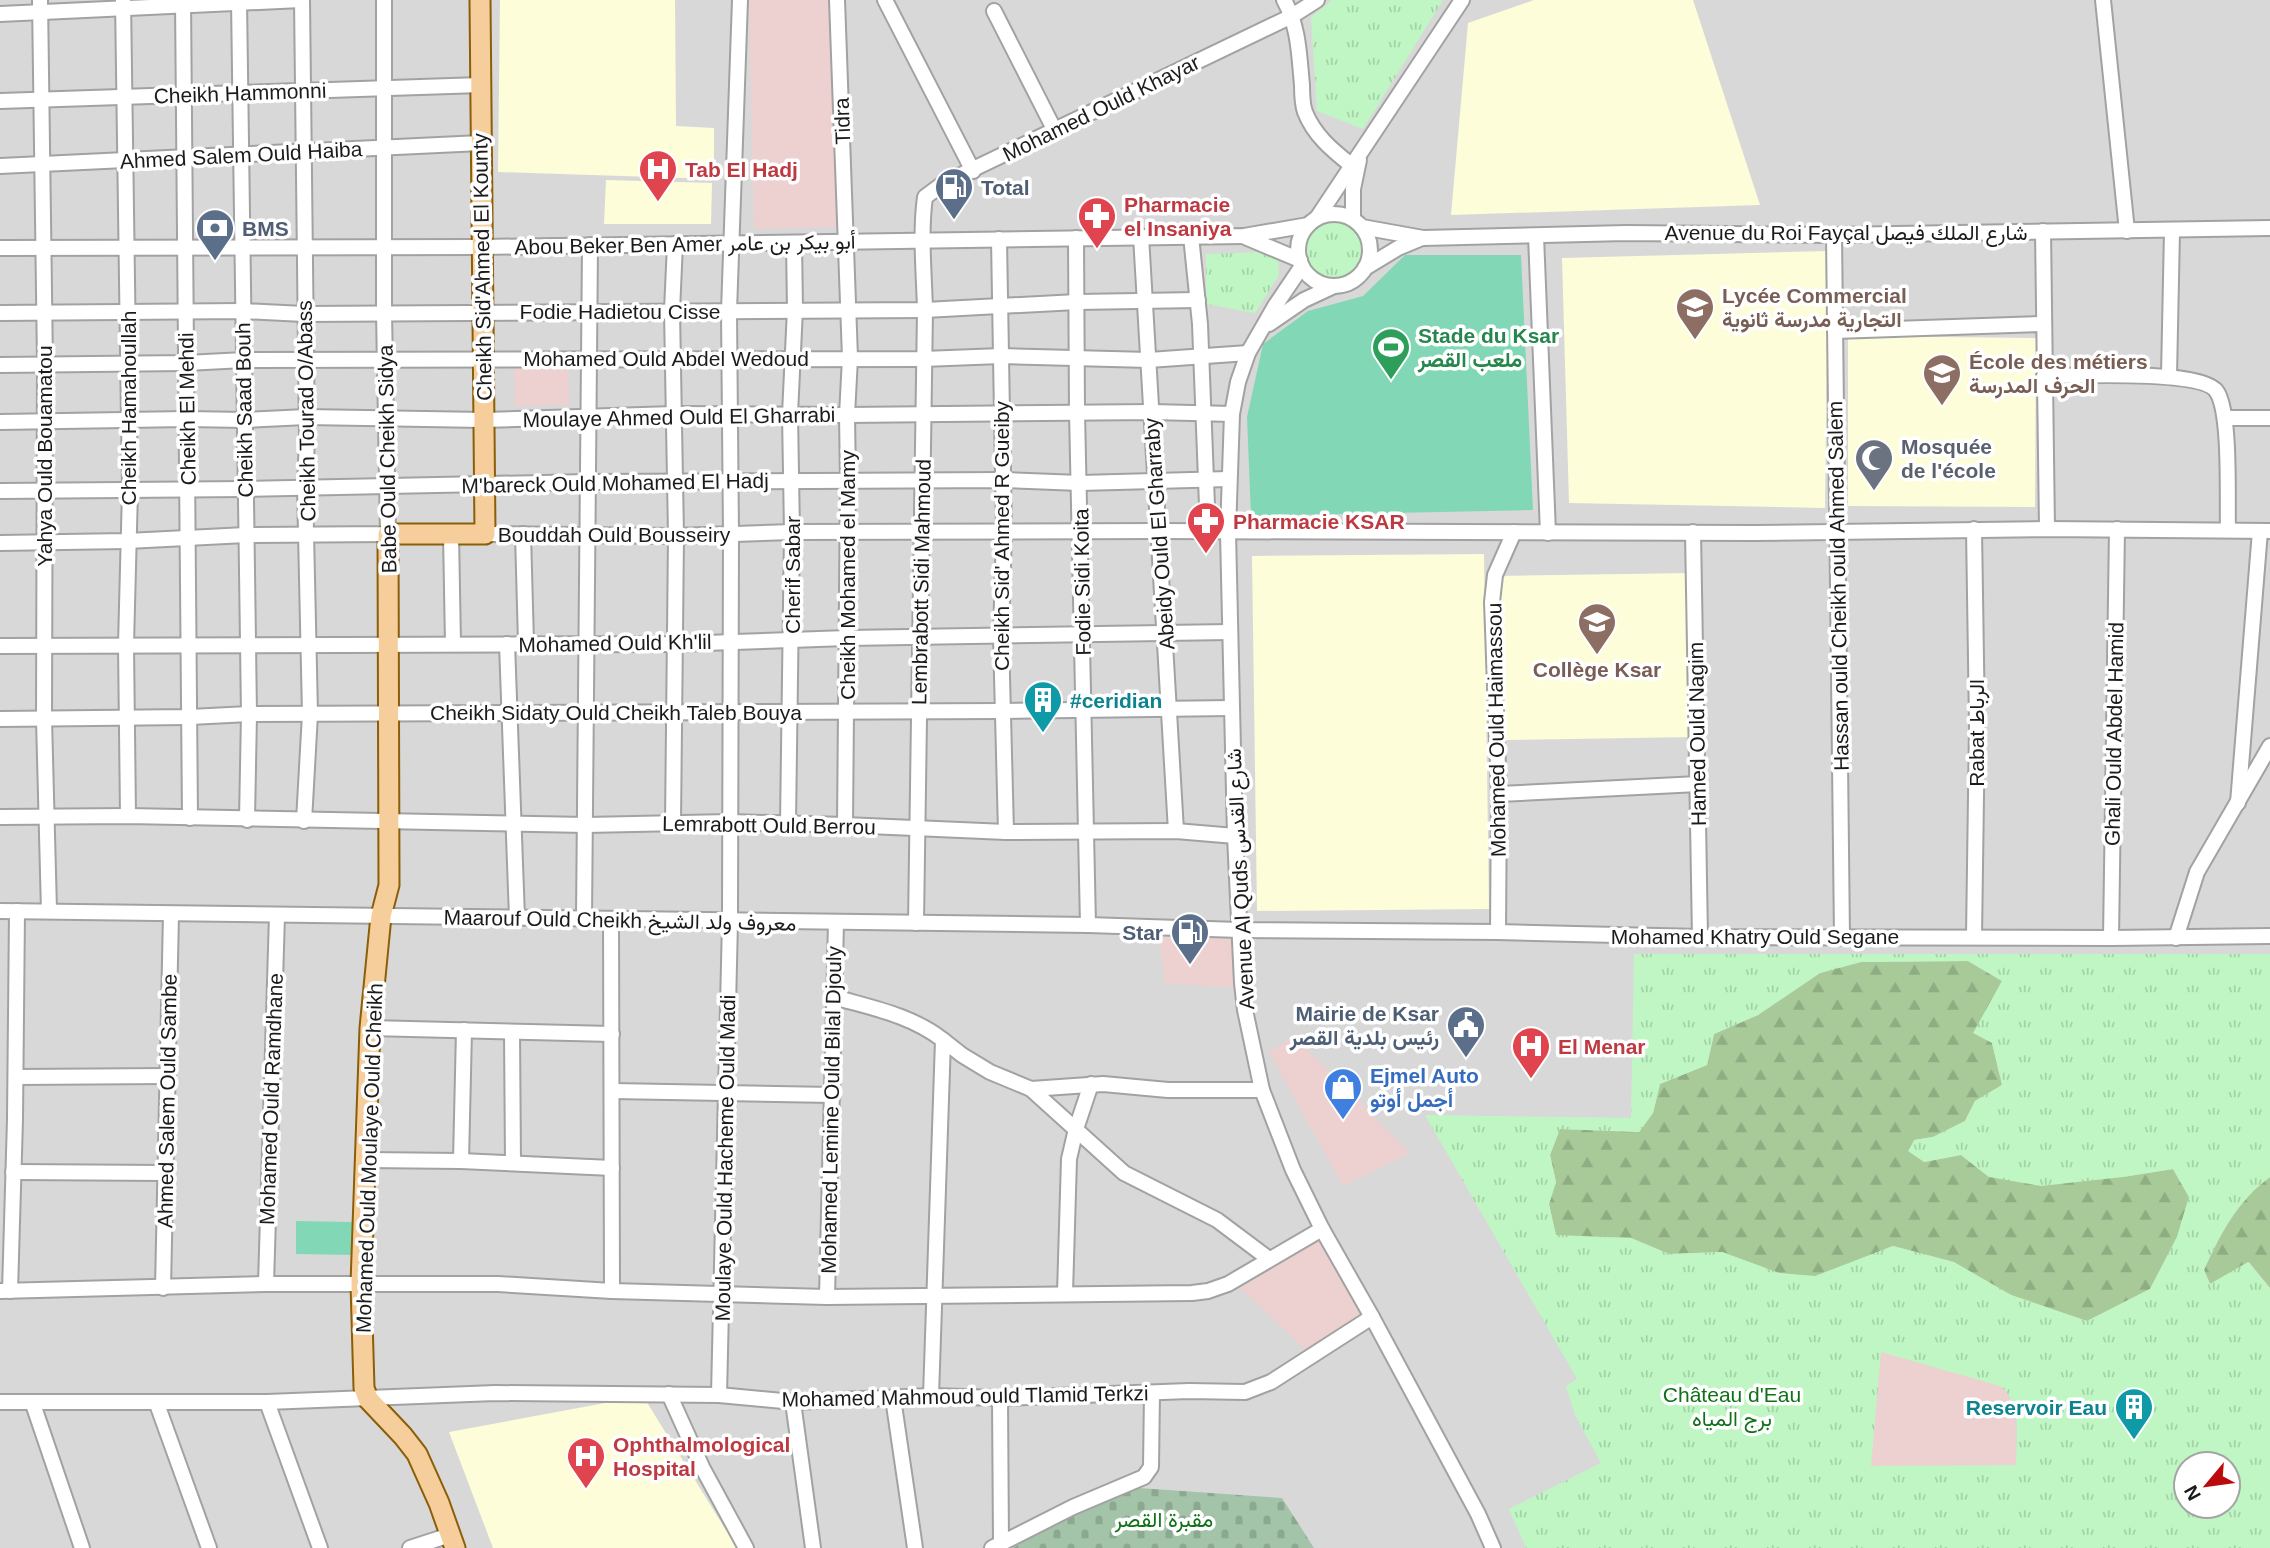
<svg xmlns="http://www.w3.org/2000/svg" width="2270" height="1548" font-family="Helvetica,Vazirmatn,sans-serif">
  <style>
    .residential { fill: #d9d8d8; fill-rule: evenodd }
    .commercial { fill: #edd1d0 }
    .education { fill: #fdfdd9 }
    .forest { fill: url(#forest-firs) }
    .cemetery { fill: url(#cemetery-stones) }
    .park { fill: url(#park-tufts); fill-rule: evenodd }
    .pitch { fill: #82d8b6 }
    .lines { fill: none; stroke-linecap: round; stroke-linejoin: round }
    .minor-casing { stroke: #a2a2a2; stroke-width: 18 }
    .major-casing { stroke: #8b5e08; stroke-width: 23 }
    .minor { stroke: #fff; stroke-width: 14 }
    .major { stroke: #f6ce9c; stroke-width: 19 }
    .labels { text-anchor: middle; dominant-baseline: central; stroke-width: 7; stroke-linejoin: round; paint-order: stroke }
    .street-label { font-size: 21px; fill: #1b1b1b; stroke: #fff }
    .health-label { font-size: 21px; font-weight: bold; fill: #be3a42; stroke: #fff; text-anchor: start }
    .service-label { font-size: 21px; font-weight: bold; fill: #4e5e75; stroke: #fff; text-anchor: start }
    .education-label { font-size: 21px; font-weight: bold; fill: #785e54; stroke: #fff; text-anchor: start }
    .leisure-label { font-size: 21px; font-weight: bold; fill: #27864d; stroke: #fff; text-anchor: start }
    .worship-label { font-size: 21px; font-weight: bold; fill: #5b616d; stroke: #fff; text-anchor: start }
    .culture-label { font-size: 21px; font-weight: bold; fill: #0d838f; stroke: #fff; text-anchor: start }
    .shop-label { font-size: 21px; font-weight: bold; fill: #366cbe; stroke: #fff; text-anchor: start }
    .park-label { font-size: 21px; fill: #107218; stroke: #fff }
  </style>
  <defs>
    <pattern id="forest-firs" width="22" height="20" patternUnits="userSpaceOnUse" patternTransform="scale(1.75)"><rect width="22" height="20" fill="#a7ca98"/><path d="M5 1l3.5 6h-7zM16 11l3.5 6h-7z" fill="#8fad82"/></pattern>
    <pattern id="cemetery-stones" width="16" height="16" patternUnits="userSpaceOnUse" patternTransform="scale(1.75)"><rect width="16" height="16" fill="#a3c4a8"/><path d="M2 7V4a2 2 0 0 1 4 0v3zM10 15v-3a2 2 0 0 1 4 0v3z" fill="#8ca890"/></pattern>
    <pattern id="park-tufts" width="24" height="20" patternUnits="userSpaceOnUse" patternTransform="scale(1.75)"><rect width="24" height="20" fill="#bff6c3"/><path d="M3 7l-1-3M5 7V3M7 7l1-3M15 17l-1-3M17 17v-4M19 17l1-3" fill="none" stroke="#a4d2a7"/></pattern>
  </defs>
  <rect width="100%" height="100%" fill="#ece8e1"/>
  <path class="residential" d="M0 0H2270V1548H0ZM2186 1464H2228V1506H2186Z"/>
  <g class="commercial">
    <path d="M749 0H835L840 227 754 229Z"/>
    <path d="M568 367 570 405 515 406 514 368Z"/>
    <path d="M1158 929 1235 933 1236 987 1165 984Z"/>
    <path d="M1294 1036 1410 1153 1343 1186 1269 1052Z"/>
    <path d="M1320 1238 1365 1316 1309 1353 1240 1288Z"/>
    <path d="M1881 1352 2000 1386 2007 1391 2015 1406 2016 1466 1871 1467Z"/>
  </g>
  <g class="education">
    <path d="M500 0H675L676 126 714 128V179L498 172Z"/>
    <path d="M1534 0H1693L1760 205 1451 215 1468 23Z"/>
    <path d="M606 180 712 183 711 224H604Z"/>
    <path d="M1828 251 1825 508 1569 503 1562 258Z"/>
    <path d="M1848 336 2036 338 2035 507 1848 506Z"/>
    <path d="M1484 554 1489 909 1257 911 1252 556Z"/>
    <path d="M1691 573 1694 737 1503 740 1499 576Z"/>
    <path d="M643 1396 737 1548H493L449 1432Z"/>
  </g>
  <g class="forest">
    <path d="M1968 961 2002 981 1990 1004 1992 1043 2002 1085 1975 1101 1965 1121 1933 1137 1914 1140 1924 1162 1961 1155 1989 1177H2123L2173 1169 2189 1197 2177 1237 2150 1289 2087 1321 2011 1295 1953 1262 1893 1246 1815 1277 1779 1273 1722 1252 1669 1254 1631 1238 1556 1236 1549 1204 1556 1182 1550 1155 1560 1129 1639 1132 1653 1113 1660 1084 1707 1065 1714 1034 1758 1015 1820 973 1861 962Z"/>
    <path d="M2270 1177V1288L2249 1262 2210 1284 2204 1270C2220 1235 2238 1200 2270 1177Z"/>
  </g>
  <path class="cemetery" d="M1139 1488 1282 1498 1314 1548H1013L1066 1515Z"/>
  <g class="park">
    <path d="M1332 0H1443L1363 129 1317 111 1311 17Z"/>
    <circle cx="1335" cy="251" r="29"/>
    <path d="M1262 252 1278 260 1279 275 1255 313 1206 304V254Z"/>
    <path d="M1634 954H2270V1177C2238 1200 2219 1235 2204 1270L2210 1284 2248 1262 2270 1288V1548H1526L1509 1509 1601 1463 1575 1415 1566 1386 1577 1379 1425 1115 1631 1118ZM1968 961 2002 981 1973 1033 1992 1043 2002 1085 1975 1101 1965 1121 1933 1137 1914 1140 1908 1151 1924 1162 1961 1155 1989 1177 2041 1186 2123 1177 2173 1169 2189 1197 2177 1237 2150 1289 2087 1321 2011 1295 1954 1262 1893 1246 1815 1276 1779 1273 1722 1252 1669 1254 1631 1238 1556 1235 1549 1204 1556 1182 1550 1155 1560 1129 1639 1132 1653 1113 1660 1084 1707 1065 1714 1034 1758 1015 1820 973 1861 962ZM1881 1352 2000 1386C2023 1402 2016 1441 2016 1465L1871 1466ZM2186 1464H2228V1506H2186Z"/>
  </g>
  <g class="pitch">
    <path d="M1405 255H1521L1533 510 1251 516 1247 417 1263 344 1308 311 1363 296Z"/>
    <path d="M296 1221 352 1222V1255L296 1254Z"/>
  </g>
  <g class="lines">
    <defs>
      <g id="minor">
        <path d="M40 0 45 364 44 719 49 911"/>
        <path d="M123 0 130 490 126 645 128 816"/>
        <path d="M183 0 190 818"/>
        <path d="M239 0 249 714 247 820"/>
        <path d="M302 0 307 438 305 487 310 714 304 821"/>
        <path d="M837 0 850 358 847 415 848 481 845 825"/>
        <path d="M885 0 973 171"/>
        <path d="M1284 0C1299 27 1299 55 1302 85 1302 93 1302 104 1305 112 1314 135 1332 150 1351 165"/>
        <path d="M2103 0 2127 231"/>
        <path d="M994 11 1055 131"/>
        <path d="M0 14 301 0"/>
        <path d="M0 101 481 85"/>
        <path d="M0 166 481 143"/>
        <circle cx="1334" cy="250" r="36"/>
        <path d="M1317 218 1462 0"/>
        <path d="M1353 219V189L1359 160"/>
        <path d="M1362 227 1423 238 1626 233 1834 235 2270 228"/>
        <path d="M2043 231 2047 529"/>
        <path d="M1834 235 1842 937"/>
        <path d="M1141 236 1176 831"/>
        <path d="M1191 236 1200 324 1208 532"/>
        <path d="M1536 236 1548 533"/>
        <path d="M1245 237 1300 260"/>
        <path d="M1076 238 1077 412 1088 925"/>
        <path d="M999 239 1004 531 1001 637 1006 832"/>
        <path d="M0 248 483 247 1244 236 1308 225"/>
        <path d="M1302 266 1275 306 1248 353 1238 382 1232 414 1228 532 1235 836 1242 983 1245 1010 1262 1090 1293 1170 1322 1229 1372 1317 1478 1514 1493 1548"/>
        <path d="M1365 268 1398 248 1422 238"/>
        <path d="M0 313 243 311 304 314 925 310 1077 302 1198 300"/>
        <path d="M1269 324 1304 300 1334 286"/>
        <path d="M1835 331 2043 324"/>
        <path d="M0 365 186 363 244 360 923 359 1001 356 1149 360 1248 353"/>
        <path d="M2044 376C2074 376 2203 369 2217 392 2231 414 2227 500 2228 530"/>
        <path d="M2169 376 2172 231"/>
        <path d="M2225 418H2270"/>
        <path d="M0 422 187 419 245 420 306 417 484 420 674 414 847 415 1152 412 1232 414"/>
        <path d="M0 491 246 489 588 482 1003 480 1080 483 1229 479"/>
        <path d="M1974 529 1977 725 1974 937"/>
        <path d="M1693 532 1700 937"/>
        <path d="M451 534 453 644"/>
        <path d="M485 534 676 536 792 532 1159 531 1755 533 2047 529 2270 531"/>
        <path d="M523 534 526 643"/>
        <path d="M0 543 127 541 246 535 388 534 384 312V0"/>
        <path d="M507 644 517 918"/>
        <path d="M0 646 675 644 847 638 1230 632"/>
        <path d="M0 719 190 717 249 714 1002 711 1232 708"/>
        <path d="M1499 794 1698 784"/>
        <path d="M2238 803 2260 531"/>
        <path d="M0 817 128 816 586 825 730 822 845 825 1006 832 1176 831 1235 836"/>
        <path d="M673 823 676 536 672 311 675 244"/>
        <path d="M788 823 792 532 790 414 795 309 794 243"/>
        <path d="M0 911 1088 925 1239 930 1498 932 1700 937 2111 938 2270 936"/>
        <path d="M584 919 590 245"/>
        <path d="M611 919 612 1291"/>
        <path d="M916 923 925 310C924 272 920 233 925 197L944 183 1292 16 1317 0"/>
        <path d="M1498 932 1499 794 1492 602 1495 575 1514 532"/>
        <path d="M2111 938 2117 529"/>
        <path d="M2176 938 2197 872 2270 746"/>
        <path d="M834 997C872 1008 911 1015 943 1040L931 1396"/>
        <path d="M370 1028 612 1034"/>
        <path d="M512 1032 513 1163"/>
        <path d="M943 1040 962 1055 990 1072 1031 1089 1124 1173 1217 1220 1269 1259"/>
        <path d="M16 1077 168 1076"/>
        <path d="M1031 1089 1103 1084 1168 1090H1262"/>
        <path d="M613 1091 833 1095"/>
        <path d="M366 1160 461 1161 612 1168"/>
        <path d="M461 1161 464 1030"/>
        <path d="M13 1172 164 1173"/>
        <path d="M266 1284 277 915"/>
        <path d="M163 1288 171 914"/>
        <path d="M0 1291 266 1284H498L612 1291 827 1297 1192 1293 1208 1291 1228 1284 1322 1229"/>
        <path d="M10 1291 15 1119 17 911"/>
        <path d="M1065 1293 1069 1159 1076 1129 1091 1084"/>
        <path d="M827 1297 836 922"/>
        <path d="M669 1394 702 1467 746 1548"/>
        <path d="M719 1395 730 921 731 535 729 311 740 0"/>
        <path d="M893 1398 915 1548"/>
        <path d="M1000 1398 1001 1544"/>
        <path d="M0 1402H267L495 1393 719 1395 793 1402 931 1396 1000 1398 1189 1391 1245 1392 1271 1382 1372 1317"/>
        <path d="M267 1402 320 1548"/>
        <path d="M793 1402 813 1548"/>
        <path d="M33 1404 82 1548"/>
        <path d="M157 1404 209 1548"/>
        <path d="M410 1548 450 1535"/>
        <path d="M992 1548 1073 1507 1144 1477 1151 1467 1152 1393"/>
      </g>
      <path id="major" d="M455 1548 439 1503 417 1454 403 1436 368 1399 364 1388 361 1284 370 1028 381 916 389 885 388 534H485L480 0"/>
    </defs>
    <use href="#minor" class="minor-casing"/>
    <use href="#major" class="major-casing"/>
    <use href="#minor" class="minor"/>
    <use href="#major" class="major"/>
  </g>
  <defs>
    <symbol id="hospital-pin" viewBox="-11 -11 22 30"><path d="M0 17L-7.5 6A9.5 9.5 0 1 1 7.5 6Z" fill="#e0444e" stroke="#fff"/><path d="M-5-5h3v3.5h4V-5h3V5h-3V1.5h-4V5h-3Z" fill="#fff"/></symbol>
    <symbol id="fuel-pin" viewBox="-11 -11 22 30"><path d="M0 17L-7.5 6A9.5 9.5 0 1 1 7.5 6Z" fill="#5c6f8a" stroke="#fff"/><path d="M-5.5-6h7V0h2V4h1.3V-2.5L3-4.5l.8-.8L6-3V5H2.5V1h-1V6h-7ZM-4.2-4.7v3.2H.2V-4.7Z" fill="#fff"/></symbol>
    <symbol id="pharmacy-pin" viewBox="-11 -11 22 30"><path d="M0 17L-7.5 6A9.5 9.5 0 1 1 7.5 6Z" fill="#e0444e" stroke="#fff"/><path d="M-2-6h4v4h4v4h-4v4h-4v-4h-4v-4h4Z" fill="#fff"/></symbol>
    <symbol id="bank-pin" viewBox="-11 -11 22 30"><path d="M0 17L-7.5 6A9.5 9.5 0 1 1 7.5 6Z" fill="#5c6f8a" stroke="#fff"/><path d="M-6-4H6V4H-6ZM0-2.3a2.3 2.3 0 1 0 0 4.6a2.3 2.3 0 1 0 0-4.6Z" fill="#fff"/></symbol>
    <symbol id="school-pin" viewBox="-11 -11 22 30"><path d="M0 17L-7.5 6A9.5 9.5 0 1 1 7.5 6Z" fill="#8d6e63" stroke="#fff"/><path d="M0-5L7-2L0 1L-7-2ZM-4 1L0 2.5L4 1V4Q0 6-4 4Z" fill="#fff"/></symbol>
    <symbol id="stadium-pin" viewBox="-11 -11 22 30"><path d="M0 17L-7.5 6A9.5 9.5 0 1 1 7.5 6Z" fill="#2e9e5b" stroke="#fff"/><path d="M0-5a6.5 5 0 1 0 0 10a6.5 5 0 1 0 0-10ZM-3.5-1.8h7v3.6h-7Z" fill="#fff"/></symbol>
    <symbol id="university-pin" viewBox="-11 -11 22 30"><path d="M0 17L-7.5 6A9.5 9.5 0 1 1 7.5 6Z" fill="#8d6e63" stroke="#fff"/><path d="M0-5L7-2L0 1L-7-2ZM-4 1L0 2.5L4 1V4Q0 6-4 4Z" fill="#fff"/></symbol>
    <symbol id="mosque-pin" viewBox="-11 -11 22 30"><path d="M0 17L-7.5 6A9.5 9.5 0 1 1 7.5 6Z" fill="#6b7280" stroke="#fff"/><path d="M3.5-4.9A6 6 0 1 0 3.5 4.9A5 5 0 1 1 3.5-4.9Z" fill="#fff"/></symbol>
    <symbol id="building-pin" viewBox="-11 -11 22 30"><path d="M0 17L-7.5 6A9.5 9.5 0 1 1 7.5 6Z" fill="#0f9aa8" stroke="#fff"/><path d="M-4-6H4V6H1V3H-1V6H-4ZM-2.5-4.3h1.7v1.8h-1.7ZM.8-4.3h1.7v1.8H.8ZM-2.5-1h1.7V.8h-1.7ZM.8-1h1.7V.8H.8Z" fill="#fff"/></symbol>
    <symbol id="civic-pin" viewBox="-11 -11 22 30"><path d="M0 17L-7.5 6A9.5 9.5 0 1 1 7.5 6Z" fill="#5c6f8a" stroke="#fff"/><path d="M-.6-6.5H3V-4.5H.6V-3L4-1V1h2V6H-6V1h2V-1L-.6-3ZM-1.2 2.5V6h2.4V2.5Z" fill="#fff"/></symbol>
    <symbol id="shop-pin" viewBox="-11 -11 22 30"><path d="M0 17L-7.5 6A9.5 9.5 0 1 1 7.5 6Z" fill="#3f7fe0" stroke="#fff"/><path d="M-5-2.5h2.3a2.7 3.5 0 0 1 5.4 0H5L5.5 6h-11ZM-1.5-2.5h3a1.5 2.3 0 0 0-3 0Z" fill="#fff"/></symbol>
  </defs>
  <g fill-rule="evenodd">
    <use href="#hospital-pin" x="636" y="147" width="44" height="60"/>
    <use href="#fuel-pin" x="932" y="165" width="44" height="60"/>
    <use href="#pharmacy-pin" x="1075" y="194" width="44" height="60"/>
    <use href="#bank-pin" x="193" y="206" width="44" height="60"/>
    <use href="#school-pin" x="1673" y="285" width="44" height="60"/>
    <use href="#stadium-pin" x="1369" y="325" width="44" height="60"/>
    <use href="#university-pin" x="1920" y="351" width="44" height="60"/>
    <use href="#mosque-pin" x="1852" y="436" width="44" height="60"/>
    <use href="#pharmacy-pin" x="1184" y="499" width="44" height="60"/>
    <use href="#school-pin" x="1575" y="600" width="44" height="60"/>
    <use href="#building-pin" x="1021" y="678" width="44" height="60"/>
    <use href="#fuel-pin" x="1168" y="910" width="44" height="60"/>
    <use href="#civic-pin" x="1444" y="1003" width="44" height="60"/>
    <use href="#hospital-pin" x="1509" y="1024" width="44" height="60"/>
    <use href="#shop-pin" x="1321" y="1065" width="44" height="60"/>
    <use href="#building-pin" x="2112" y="1385" width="44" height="60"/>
    <use href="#hospital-pin" x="564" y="1434" width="44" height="60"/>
  </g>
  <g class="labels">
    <g class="street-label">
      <text transform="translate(240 93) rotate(-2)">Cheikh Hammonni</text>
      <text transform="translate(1101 108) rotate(-26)">Mohamed Ould Khayar</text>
      <text transform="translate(842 121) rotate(-92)">Tidra</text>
      <text transform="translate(241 155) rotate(-3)">Ahmed Salem Ould Haiba</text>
      <text x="1846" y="232">Avenue du Roi Fayçal شارع الملك فيصل</text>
      <text transform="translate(685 244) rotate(-1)">Abou Beker Ben Amer أبو بيكر بن عامر</text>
      <text transform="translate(482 267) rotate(-91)">Cheikh Sid'Ahmed El Kounty</text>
      <text x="620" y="311">Fodie Hadietou Cisse</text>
      <text x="666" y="358">Mohamed Ould Abdel Wedoud</text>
      <text transform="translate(128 408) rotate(-90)">Cheikh Hamahoullah</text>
      <text transform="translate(187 409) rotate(-91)">Cheikh El Mehdi</text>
      <text transform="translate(244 410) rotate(-91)">Cheikh Saad Bouh</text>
      <text transform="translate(306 411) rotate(-91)">Cheikh Tourad O/Abass</text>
      <text transform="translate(679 417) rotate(-1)">Moulaye Ahmed Ould El Gharrabi</text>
      <text transform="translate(44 456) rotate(-90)">Yahya Ould Bouamatou</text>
      <text transform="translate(387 459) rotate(-91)">Babe Ould Cheikh Sidya</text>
      <text transform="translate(615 483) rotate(-1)">M'bareck Ould Mohamed El Hadj</text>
      <text x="614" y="534">Bouddah Ould Bousseiry</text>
      <text transform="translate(1159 534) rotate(-94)">Abeidy Ould El Gharraby</text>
      <text transform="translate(1001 536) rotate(-90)">Cheikh Sid' Ahmed R Gueiby</text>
      <text transform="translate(792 575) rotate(-90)">Cherif Sabar</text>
      <text transform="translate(847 575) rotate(-90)">Cheikh Mohamed el Mamy</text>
      <text transform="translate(921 582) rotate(-89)">Lembrabott Sidi Mahmoud</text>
      <text transform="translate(1082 582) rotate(-91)">Fodie Sidi Koita</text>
      <text transform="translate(1838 586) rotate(-91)">Hassan ould Cheikh ould Ahmed Salem</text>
      <text transform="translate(615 643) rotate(-1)">Mohamed Ould Kh'lil</text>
      <text x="616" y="712">Cheikh Sidaty Ould Cheikh Taleb Bouya</text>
      <text transform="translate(1496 730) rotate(-91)">Mohamed Ould Haimassou</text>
      <text transform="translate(1976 733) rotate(-90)">Rabat الرباط</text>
      <text transform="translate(1697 734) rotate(-91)">Hamed Ould Nagim</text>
      <text transform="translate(2114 734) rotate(-89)">Ghali Ould Abdel Hamid</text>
      <text transform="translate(769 825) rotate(1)">Lemrabott Ould Berrou</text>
      <text transform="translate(1240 879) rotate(-93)">Avenue Al Quds شارع القدس</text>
      <text transform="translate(620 920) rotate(1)">Maarouf Ould Cheikh معروف ولد الشيخ</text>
      <text x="1755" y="936">Mohamed Khatry Ould Segane</text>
      <text transform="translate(271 1099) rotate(-88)">Mohamed Ould Ramdhane</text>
      <text transform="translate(167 1101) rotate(-89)">Ahmed Salem Ould Sambe</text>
      <text transform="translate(831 1110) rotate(-89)">Mohamed Lemine Ould Bilal Djouly</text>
      <text transform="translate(369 1158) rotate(-88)">Mohamed Ould Moulaye Ould Cheikh</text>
      <text transform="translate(725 1158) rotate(-89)">Moulaye Ould Hacheme Ould Madi</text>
      <text transform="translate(965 1396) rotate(-1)">Mohamed Mahmoud ould Tlamid Terkzi</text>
    </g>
    <g class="health-label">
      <text x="685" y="169">Tab El Hadj</text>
      <text x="1124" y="204">Pharmacie<tspan x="1124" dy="24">el Insaniya</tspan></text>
      <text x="1233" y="521">Pharmacie KSAR</text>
      <text x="1558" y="1046">El Menar</text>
      <text x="613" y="1444">Ophthalmological<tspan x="613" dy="24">Hospital</tspan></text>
    </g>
    <g class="service-label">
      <text x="981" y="187">Total</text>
      <text x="242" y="228">BMS</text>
      <text x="1163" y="932" text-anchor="end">Star</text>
      <text x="1439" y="1013" text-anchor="end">Mairie de Ksar<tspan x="1439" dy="24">رئيس بلدية القصر</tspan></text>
    </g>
    <g class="education-label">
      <text x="1722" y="295">Lycée Commercial<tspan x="1722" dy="24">التجارية مدرسة ثانوية</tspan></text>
      <text x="1969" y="361">École des métiers<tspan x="1969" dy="24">الحرف المدرسة</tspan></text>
      <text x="1597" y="669" text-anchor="middle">Collège Ksar</text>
    </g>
    <g class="leisure-label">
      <text x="1418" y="335">Stade du Ksar<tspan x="1418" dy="24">ملعب القصر</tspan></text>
    </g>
    <g class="worship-label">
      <text x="1901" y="446">Mosquée<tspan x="1901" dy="24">de l'école</tspan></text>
    </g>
    <g class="culture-label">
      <text x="1070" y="700">#ceridian</text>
      <text x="2107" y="1407" text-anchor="end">Reservoir Eau</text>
    </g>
    <g class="shop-label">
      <text x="1370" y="1075">Ejmel Auto<tspan x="1370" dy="24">أجمل أوتو</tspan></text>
    </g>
    <g class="park-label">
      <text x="1732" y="1394">Château d'Eau<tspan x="1732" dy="24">برج المياه</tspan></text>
      <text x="1164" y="1519">مقبرة القصر</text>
    </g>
  </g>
  <g transform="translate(2207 1485) rotate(241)"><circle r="33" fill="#ffffff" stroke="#a4a4a4" stroke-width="2"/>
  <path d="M0-5L12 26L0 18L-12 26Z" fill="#bc0a0c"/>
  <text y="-10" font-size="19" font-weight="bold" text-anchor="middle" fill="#1b1b1b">N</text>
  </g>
</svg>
